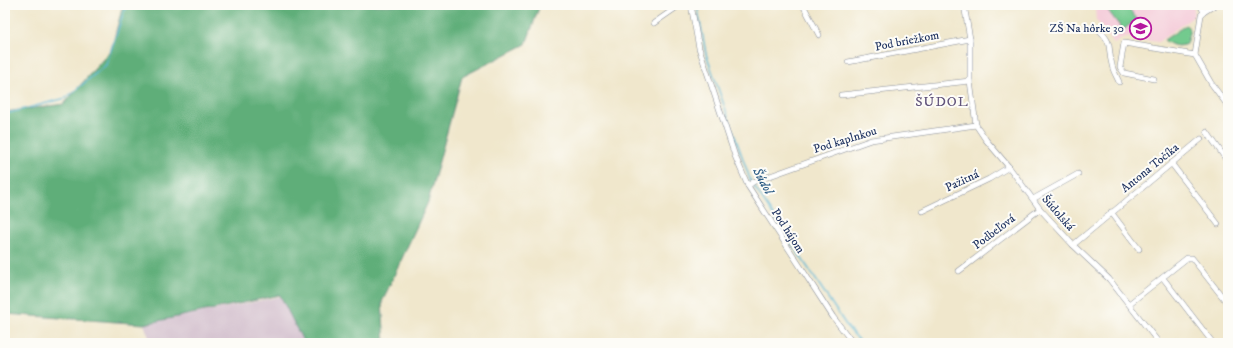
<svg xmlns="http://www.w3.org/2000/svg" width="1233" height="348" font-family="'IM FELL DW Pica',serif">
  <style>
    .built { fill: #f5cfdb }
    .industrial { fill: #d1bdcc }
    .green { fill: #73ca8e; stroke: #477c76 }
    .forest { fill: #5eae79; stroke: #3c6e6c }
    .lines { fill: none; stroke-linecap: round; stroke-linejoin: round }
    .stream { stroke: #55b5d4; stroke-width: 1.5 }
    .minor-casing { stroke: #868b95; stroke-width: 6 }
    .minor { stroke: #fff; stroke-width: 5 }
    .labels { text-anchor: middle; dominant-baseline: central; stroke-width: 4; stroke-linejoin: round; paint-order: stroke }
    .poi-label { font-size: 12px; fill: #1b2f5e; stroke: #fdfcf7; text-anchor: end }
    .street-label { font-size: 12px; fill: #1b2f5e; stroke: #fdfcf7 }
    .water-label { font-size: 13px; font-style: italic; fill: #2f5e87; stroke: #fdfcf7 }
    .quarter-label { font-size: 14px; letter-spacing: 1px; fill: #62547b; stroke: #fdfcf7 }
  </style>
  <rect width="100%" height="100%" fill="#fdfcf7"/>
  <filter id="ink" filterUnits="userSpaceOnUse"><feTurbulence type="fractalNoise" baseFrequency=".025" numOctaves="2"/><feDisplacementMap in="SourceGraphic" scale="8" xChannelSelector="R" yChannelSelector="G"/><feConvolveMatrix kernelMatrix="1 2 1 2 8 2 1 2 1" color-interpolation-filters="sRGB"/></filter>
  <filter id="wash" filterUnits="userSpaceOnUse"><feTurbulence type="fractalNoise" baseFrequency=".012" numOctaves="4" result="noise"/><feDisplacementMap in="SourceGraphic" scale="16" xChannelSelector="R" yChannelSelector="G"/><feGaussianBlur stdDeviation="0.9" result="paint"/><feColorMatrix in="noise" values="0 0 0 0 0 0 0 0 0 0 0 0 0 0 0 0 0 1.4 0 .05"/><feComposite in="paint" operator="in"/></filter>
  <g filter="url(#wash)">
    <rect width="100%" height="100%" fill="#f0e7cc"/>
    <path class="built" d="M1092 5H1191L1194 9 1193 17 1158 42 1124 37 1114 44 1096 20 1095 9Z"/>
    <path class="industrial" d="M283 296 305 343H151L144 324Z"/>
    <g class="green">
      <path d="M1110 5H1126L1137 19 1123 30 1106 8Z"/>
      <path d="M1186 25 1190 29 1186 44C1178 48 1171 45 1164 40Z"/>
    </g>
    <path class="forest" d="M123 5H540L526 44 462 77 428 202 382 302 385 343H304L280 295 144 324 5 314V112L64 104 111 50Z"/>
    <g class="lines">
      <g class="stream">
        <path d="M697 5 706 54 751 182"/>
        <path d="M5 114 66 98 106 65 126 5"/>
        <path d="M753 185 848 328 862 343"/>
      </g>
    </g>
  </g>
  <g filter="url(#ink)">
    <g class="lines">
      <defs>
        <g id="minor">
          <path d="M691 5 699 48 735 156 748 186 833 317 853 343"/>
          <path d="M803 5 819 35"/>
          <path d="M964 5 970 39V81L976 125 986 140 1009 167 1040 209 1073 245 1109 279 1159 343"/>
          <path d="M1200 5 1204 12 1201 15 1195 55 1211 83 1228 106"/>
          <path d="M1204 12 1215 5"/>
          <path d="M654 23 680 5"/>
          <path d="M1099 30C1114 45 1107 47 1112 65 1113 71 1117 77 1119 82"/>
          <path d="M848 62 970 39"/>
          <path d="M1154 79 1124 73 1120 67 1124 43 1195 55"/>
          <path d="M841 95 970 81"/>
          <path d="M1207 132 1228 162"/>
          <path d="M1171 163 1218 224"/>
          <path d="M748 186 753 182 871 140 976 125"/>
          <path d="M1033 199 1078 174"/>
          <path d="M922 211 989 179 1009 167"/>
          <path d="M1111 212 1139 249"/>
          <path d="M1073 245 1201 139"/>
          <path d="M959 271 1040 209"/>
          <path d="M1163 278 1213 343"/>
          <path d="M1129 304 1187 258H1192L1228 304"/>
        </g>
      </defs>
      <use href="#minor" class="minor-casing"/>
      <use href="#minor" class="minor"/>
    </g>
  </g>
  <defs>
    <symbol id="school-ring" viewBox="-11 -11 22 22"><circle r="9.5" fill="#fdfcf7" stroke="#b5179e" stroke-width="1.5"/><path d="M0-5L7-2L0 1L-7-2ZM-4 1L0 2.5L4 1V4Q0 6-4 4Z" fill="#b5179e"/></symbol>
  </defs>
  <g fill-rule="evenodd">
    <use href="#school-ring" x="1128" y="16" width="25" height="25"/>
  </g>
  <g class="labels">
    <g class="poi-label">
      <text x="1124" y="28">ZŠ Na hôrke 30</text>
    </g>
    <g class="street-label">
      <text transform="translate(907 41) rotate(-11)">Pod briežkom</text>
      <text transform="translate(845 140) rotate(-17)">Pod kaplnkou</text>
      <text transform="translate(1150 168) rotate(-39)">Antona Točíka</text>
      <text transform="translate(962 181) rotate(-25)">Pažitná</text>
      <text transform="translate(1058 213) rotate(49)">Šúdolská</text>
      <text transform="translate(788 231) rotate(57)">Pod hájom</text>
      <text transform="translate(994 232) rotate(-37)">Podbeľová</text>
    </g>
    <g class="water-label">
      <text transform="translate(763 181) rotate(61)">Šúdol</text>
    </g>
    <g class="quarter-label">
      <text x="942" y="102">ŠÚDOL</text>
    </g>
  </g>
  <rect width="1233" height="348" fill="none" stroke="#fdfcf7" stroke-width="20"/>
</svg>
